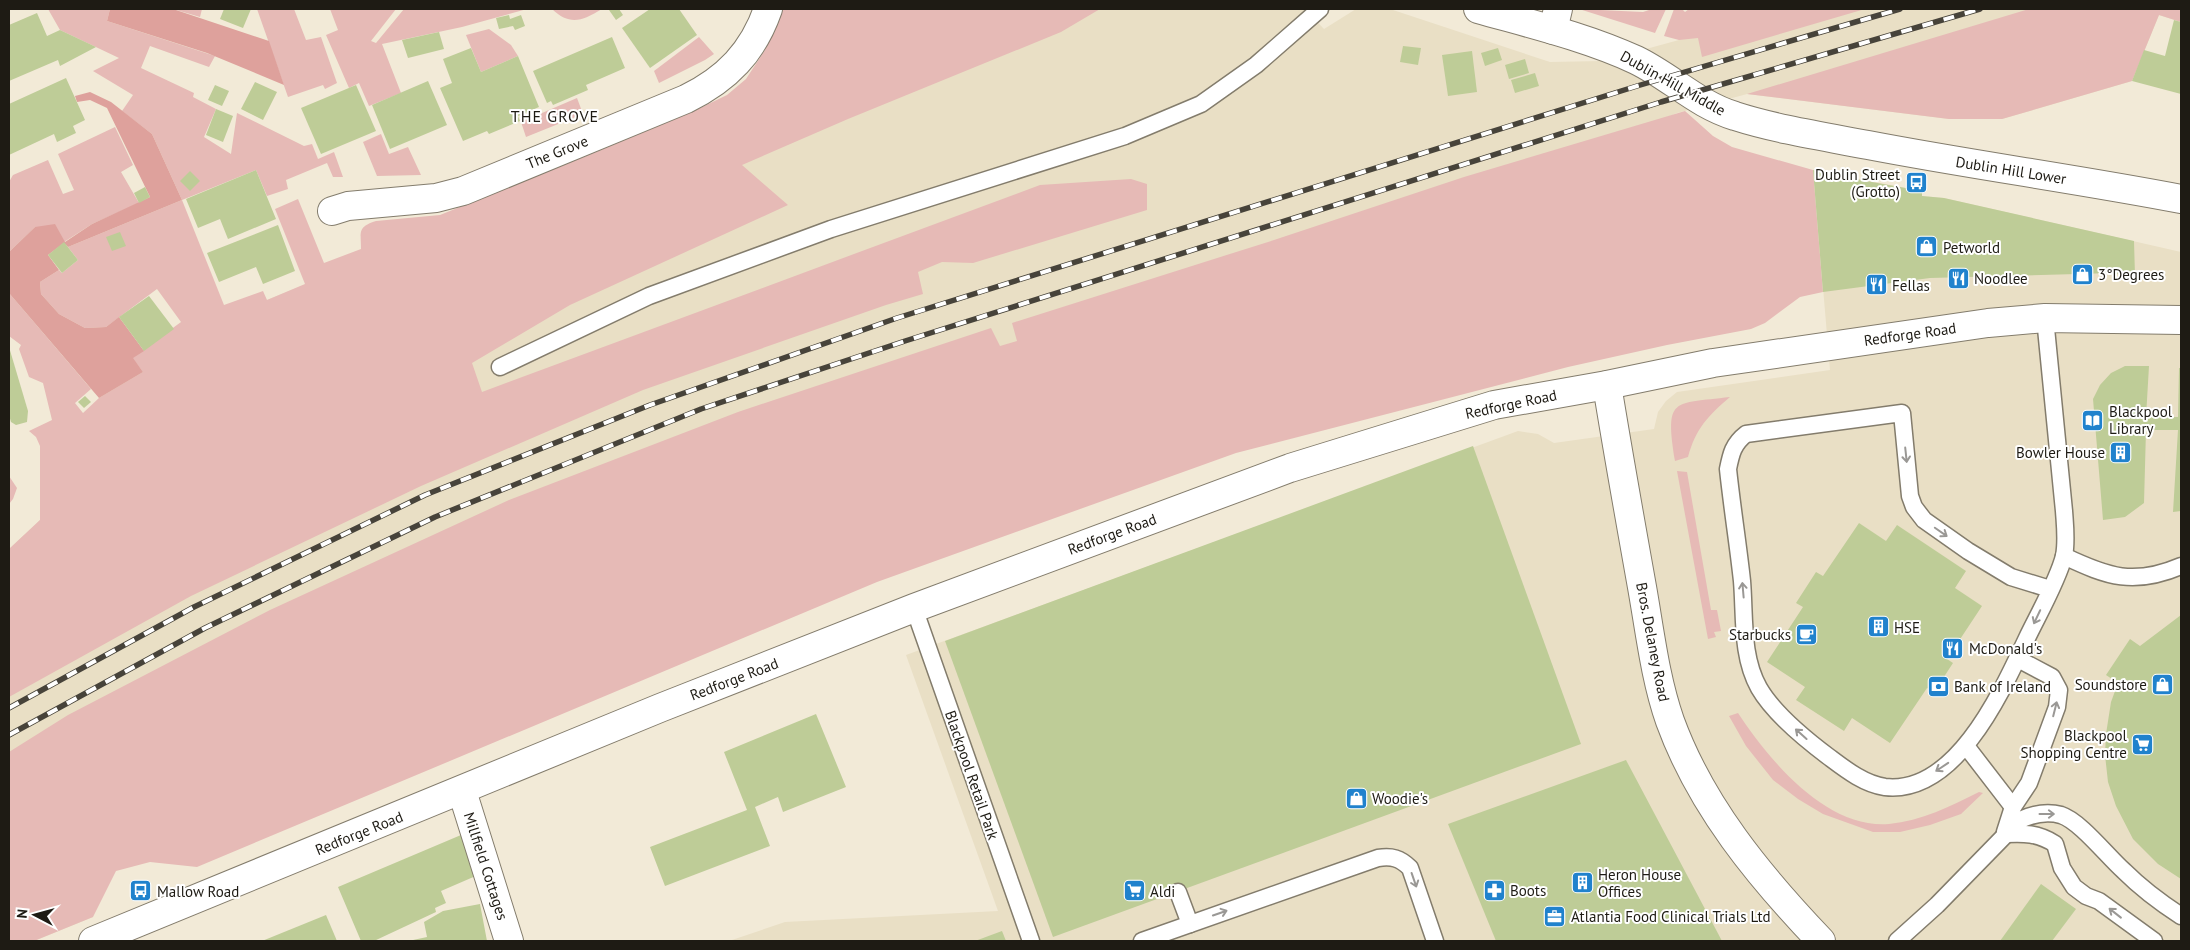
<svg xmlns="http://www.w3.org/2000/svg" width="2190" height="950" font-family="'PT Sans',sans-serif">
  <style>
    .built { fill: #e9dfc5 }
    .green { fill: #e6bab6 }
    .forest { fill: #dea19c }
    .building { fill: #becc97 }
    .lines { fill: none; stroke-linecap: round; stroke-linejoin: round }
    .service-casing { stroke: #837c6c; stroke-width: 19 }
    .minor-casing { stroke: #837c6c; stroke-width: 30 }
    .tertiary-casing { stroke: #837c6c; stroke-width: 30 }
    .service { stroke: #fff; stroke-width: 16 }
    .minor { stroke: #fff; stroke-width: 28 }
    .tertiary { stroke: #fff; stroke-width: 28 }
    .rail-casing { stroke: #47433a; stroke-width: 5.5 }
    .rail { stroke: #fff; stroke-width: 4; stroke-dasharray: 11; stroke-linecap: butt }
    .oneway { stroke: #9a9895 }
    .labels { text-anchor: middle; dominant-baseline: central; stroke-width: 4; stroke-linejoin: round; paint-order: stroke }
    .street-label { font-size: 15px; fill: #1e1b14; stroke: #fff }
    .poi-label { font-size: 15px; fill: #1e1b14; stroke: #fff; text-anchor: start }
    .neighbourhood-label { font-size: 16px; letter-spacing: 1px; fill: #1e1b14; stroke: #fff }
  </style>
  <rect width="100%" height="100%" fill="#f2ead7"/>
  <g class="built">
    <path d="M967 9H1305L1324 29 1356 9H1390L1550 62 1602 61 1679 40 1706 9H2181V22L2159 15 2132 81 2002 119H1949L1747 94 1677 113 98 762 93 917 34 941H9V549L40 520 99 398 245 309 660 140Z"/>
    <path d="M1813 170 1922 191V196L1944 198 2181 252V941H729L785 922 998 911 906 655 1518 431 1538 434 1554 443 1654 429 1658 412 1666 401 1677 392 1830 370Z"/>
  </g>
  <g class="green">
    <path d="M48 9H110L107 21 215 56 209 67 150 46 141 68 194 93 193 97 216 109 204 137 231 154 237 113 304 146 312 144 318 159 334 152 343 177H333L327 163 286 180 288 189 267 196 256 170 182 200 224 305 263 291 267 300 305 284 275 209 298 199 324 263 361 249C361 232 357 227 376 221L440 215 596 152 694 111 727 95 746 79 765 50 781 9H1100L1061 32 848 119 742 165 788 205 570 305 472 363 482 392 1040 185 1131 179 1147 184V210L973 263 942 262 918 272 923 294 886 305 643 390 421 486 191 596 9 697V549L40 520V446L36 437 29 431 52 420 43 383 29 377 19 349 21 345 9 336V293L91 389 75 403 83 413 99 398 143 372 132 358 181 322 157 289 106 327 85 328 59 314 41 294 40 282 59 270 62 273 78 260 68 247 182 200 152 134 122 111 133 95 93 71 119 58 60 30Z"/>
    <path d="M173 9H202L200 17Z"/>
    <path d="M257 9H294L306 40 321 37 337 83 325 89 323 85 288 97Z"/>
    <path d="M330 9H396L371 41 376 43 404 9H527L462 27 382 44 401 93 369 106 359 83 349 88 326 35 338 30Z"/>
    <path d="M552 9H602C582 21 570 26 552 9Z"/>
    <path d="M1579 9 1643 12 1652 9H1666L1655 33Z"/>
    <path d="M1674 9H1682L1685 12 1689 9H1865L1702 57 1698 38 1679 40 1664 36Z"/>
    <path d="M2029 9H2181V22L2159 15 2132 81 2002 119H1949L1747 94Z"/>
    <path d="M489 29 511 45 518 56 481 72 466 35Z"/>
    <path d="M699 37 714 54 705 60 659 83 654 71Z"/>
    <path d="M577 98 583 114 526 137 521 122Z"/>
    <path d="M1685 111 1713 136 1732 147 1813 170 1823 292 1800 297 1765 323 1751 329 1667 345 1568 367 1236 453 877 582 197 867 150 862 116 871 93 917 34 941H9V752L68 715 270 610 509 500 738 412 991 328 1000 346 1017 341 1012 323 1274 240 1464 177Z"/>
    <path d="M115 127 133 165 121 172 139 203 92 224 64 242 35 227 9 252V182L13 175 48 160 63 194 74 190 58 154Z"/>
    <path d="M381 134 389 154 408 147 421 175 377 176 363 142Z"/>
    <path d="M1730 397C1708 416 1696 428 1688 457L1675 461C1665 397 1672 404 1730 397Z"/>
    <path d="M1677 471 1687 472 1711 610H1717L1721 631 1714 632 1716 637 1708 639Z"/>
    <path d="M9 476 17 488 13 499 9 504Z"/>
    <path d="M1738 713C1769 760 1826 829 1889 824 1921 821 1951 806 1979 792L1983 793 1961 814 1930 825 1900 832H1873L1823 814 1798 799 1773 780 1746 746 1729 716Z"/>
  </g>
  <g class="forest">
    <path d="M110 9H173L269 41 284 85 207 53 107 21Z"/>
    <path d="M90 92 111 102 152 134 182 200 68 247 64 243 48 255 59 270 40 282 41 294 59 314 85 328 106 327 119 317 144 351 133 358 143 372 99 398 9 293V252L35 227 55 224 65 242 92 224 150 197 107 108 90 100 77 102 75 96Z"/>
  </g>
  <g class="building">
    <path d="M224 9H251L243 28 220 19Z"/>
    <path d="M611 9H619L623 15 616 20 609 10Z"/>
    <path d="M650 9H679L697 35 650 68 622 28Z"/>
    <path d="M37 13 47 36 60 30 96 47 60 66 58 60 9 81V25Z"/>
    <path d="M509 15 510 19 521 15 525 26 515 30 513 26 499 29 496 18Z"/>
    <path d="M2174 20 2181 22V94L2132 81 2144 50 2165 56Z"/>
    <path d="M439 32 444 49 408 58 402 40Z"/>
    <path d="M612 37 625 68 586 85 588 90 553 105 551 101 547 103 533 71Z"/>
    <path d="M1403 46 1421 48 1418 65 1400 62Z"/>
    <path d="M471 48 481 72 518 56 539 107 518 116 520 121 489 134 487 131 463 141 440 88 452 83 443 59Z"/>
    <path d="M1498 48 1502 60 1485 66 1481 53Z"/>
    <path d="M1472 51 1477 92 1448 96 1442 55Z"/>
    <path d="M1525 59 1529 73 1509 79 1505 65Z"/>
    <path d="M1535 73 1539 86 1515 93 1511 80Z"/>
    <path d="M66 78 85 120 73 126 76 133 57 142 54 134 9 155V104Z"/>
    <path d="M428 81 447 125 390 149 372 105Z"/>
    <path d="M255 82 277 92 263 120 241 109Z"/>
    <path d="M215 85 229 91 222 106 208 100Z"/>
    <path d="M356 85 376 131 321 154 301 108Z"/>
    <path d="M216 109 233 116 223 142 206 135Z"/>
    <path d="M256 170 276 219 228 239 220 219 198 228 186 199Z"/>
    <path d="M1813 170 1824 173V179H1844V177L1922 191V196L1944 198 2134 241 2135 276 2113 273 1930 278 1823 292Z"/>
    <path d="M190 171 200 181 190 191 180 181Z"/>
    <path d="M145 187 150 197 139 203 134 193Z"/>
    <path d="M278 225 295 271 263 284 256 267 219 282 207 253Z"/>
    <path d="M120 232 126 246 112 251 106 237Z"/>
    <path d="M64 242 78 260 62 273 48 255Z"/>
    <path d="M149 296 174 329 144 351 119 317Z"/>
    <path d="M9 347 28 411 27 422 16 425 11 422 9 415Z"/>
    <path d="M2125 366H2149L2146 417H2178L2179 368H2181V511L2173 512 2178 430H2146L2144 503 2125 517 2103 520 2093 399 2100 385 2111 373Z"/>
    <path d="M85 396 91 402 84 408 78 402Z"/>
    <path d="M1473 446 1581 744 1053 937 945 641Z"/>
    <path d="M1859 523 1886 541 1897 525 1966 571 1955 588 1982 606 1947 659 1953 663 1938 686 1934 692 1927 688 1890 743 1852 718 1844 731 1796 700 1805 687 1767 662 1803 607 1796 603 1816 572 1823 576Z"/>
    <path d="M2181 615V879L2158 864 2133 839 2116 806 2108 782 2105 755 2106 734 2111 702 2118 683 2106 675 2130 639 2140 646Z"/>
    <path d="M816 714 846 787 783 812 778 797 755 807 770 846 665 886 650 847 747 810 724 752Z"/>
    <path d="M1626 760 1722 941H1496L1448 824Z"/>
    <path d="M461 835 478 875 441 891 446 903 435 908 436 912 374 941H361L338 887Z"/>
    <path d="M2041 884 2076 909 2052 941H2000Z"/>
    <path d="M480 904 487 941H414L413 940 427 937 424 922 443 911Z"/>
    <path d="M326 915 337 941H262Z"/>
    <path d="M1002 931 1006 941H975Z"/>
  </g>
  <g class="lines">
    <defs>
      <g id="service">
        <path d="M2045 318 2064 511C2065 526 2067 541 2064 556 2058 580 2038 615 2027 638 2002 691 1956 795 1885 787 1864 784 1845 769 1829 757 1805 739 1774 714 1759 688 1741 656 1745 617 1742 581 1738 544 1732 507 1728 469 1731 454 1733 444 1746 434L1902 413 1910 496 1914 507 1924 520 1968 551 2011 577 2050 589"/>
        <path d="M500 367 649 296 831 229 1125 136 1201 104 1256 65 1320 9"/>
        <path d="M2064 556C2108 577 2134 586 2181 566"/>
        <path d="M914 608 1031 941"/>
        <path d="M1966 746 2013 807"/>
        <path d="M2005 832 2013 807 2029 783 2057 707 2059 690 2052 677 2018 659"/>
        <path d="M2005 834C2024 833 2038 833 2055 844L2062 868 2074 887 2086 896 2099 901 2154 941"/>
        <path d="M1178 892 1190 924"/>
        <path d="M1142 941 1378 858C1392 856 1400 858 1410 868L1435 941"/>
        <path d="M1897 941 1937 905 2020 820C2033 814 2047 811 2061 815 2080 821 2108 857 2124 871 2141 888 2161 903 2181 916"/>
      </g>
      <g id="minor">
        <path d="M1553 30 1558 9"/>
        <path d="M332 211 348 206 436 198 463 191 686 99C727 79 753 52 768 9"/>
        <path d="M462 791 509 941"/>
      </g>
      <g id="tertiary">
        <path d="M1478 9C1531 24 1586 37 1636 60 1671 77 1698 105 1735 116 1775 129 1826 137 1868 145 1972 165 2077 179 2181 199"/>
        <path d="M1607 385C1618 453 1630 520 1642 587 1650 632 1655 678 1670 721 1701 806 1759 876 1821 941"/>
        <path d="M93 941 660 708 914 608 1290 468 1494 405 1607 385 1713 363 1988 323 2045 318 2181 320"/>
      </g>
    </defs>
    <use href="#service" class="service-casing"/>
    <use href="#minor" class="minor-casing"/>
    <use href="#tertiary" class="tertiary-casing"/>
    <use href="#service" class="service"/>
    <use href="#minor" class="minor"/>
    <use href="#tertiary" class="tertiary"/>
    <defs>
      <g id="rail">
        <path d="M9 708 194 607 425 495 650 405 897 318 1637 86 1900 9"/>
        <path d="M9 735 205 628 435 517 701 409 905 341 1661 102 1980 9"/>
      </g>
    </defs>
    <use href="#rail" class="rail-casing"/>
    <use href="#rail" class="rail"/>
  </g>
  <defs><path id="oneway-shaft" d="M-6 0H5M1.5-3L5.5 0L1.5 3" fill="none" stroke-width="1.6" stroke-linecap="round" stroke-linejoin="round" transform="scale(1.25)"/></defs>
  <g class="oneway">
    <use href="#oneway-shaft" transform="translate(1906 455) rotate(84)"/>
    <use href="#oneway-shaft" transform="translate(1941 532) rotate(35)"/>
    <use href="#oneway-shaft" transform="translate(1743 590) rotate(-95)"/>
    <use href="#oneway-shaft" transform="translate(2037 617) rotate(115)"/>
    <use href="#oneway-shaft" transform="translate(2055 709) rotate(-76)"/>
    <use href="#oneway-shaft" transform="translate(1801 734) rotate(-138)"/>
    <use href="#oneway-shaft" transform="translate(1942 767) rotate(146)"/>
    <use href="#oneway-shaft" transform="translate(2047 814)"/>
    <use href="#oneway-shaft" transform="translate(1414 880) rotate(71)"/>
    <use href="#oneway-shaft" transform="translate(1220 913) rotate(-19)"/>
    <use href="#oneway-shaft" transform="translate(2115 913) rotate(-142)"/>
  </g>
  <defs>
    <symbol id="bus-square" viewBox="-11 -11 22 22"><rect x="-9" y="-9" width="18" height="18" rx="4" fill="#2082cd" stroke="#fff"/><path d="M-5-6H5V4H4V6H2V4H-2V6H-4V4H-5ZM-3.5-4V0h7V-4ZM-3.5 1.2v1.5H-2V1.2ZM2 1.2v1.5H3.5V1.2Z" fill="#fff"/></symbol>
    <symbol id="shop-square" viewBox="-11 -11 22 22"><rect x="-9" y="-9" width="18" height="18" rx="4" fill="#2082cd" stroke="#fff"/><path d="M-5-2.5h2.3a2.7 3.5 0 0 1 5.4 0H5L5.5 6h-11ZM-1.5-2.5h3a1.5 2.3 0 0 0-3 0Z" fill="#fff"/></symbol>
    <symbol id="restaurant-square" viewBox="-11 -11 22 22"><rect x="-9" y="-9" width="18" height="18" rx="4" fill="#2082cd" stroke="#fff"/><path d="M-5-6h1v4h1v-4h1v4h1v-4h1v5L-1.5 .5V6h-2V.5L-5-1ZM5-6V6H3V1.5H1.5Q1.5-4 5-6Z" fill="#fff"/></symbol>
    <symbol id="library-square" viewBox="-11 -11 22 22"><rect x="-9" y="-9" width="18" height="18" rx="4" fill="#2082cd" stroke="#fff"/><path d="M-6-4Q-3-5.5-.7-3.5V5Q-3 3-6 4ZM6-4Q3-5.5 .7-3.5V5Q3 3 6 4Z" fill="#fff"/></symbol>
    <symbol id="building-square" viewBox="-11 -11 22 22"><rect x="-9" y="-9" width="18" height="18" rx="4" fill="#2082cd" stroke="#fff"/><path d="M-4-6H4V6H1V3H-1V6H-4ZM-2.5-4.3h1.7v1.8h-1.7ZM.8-4.3h1.7v1.8H.8ZM-2.5-1h1.7V.8h-1.7ZM.8-1h1.7V.8H.8Z" fill="#fff"/></symbol>
    <symbol id="cafe-square" viewBox="-11 -11 22 22"><rect x="-9" y="-9" width="18" height="18" rx="4" fill="#2082cd" stroke="#fff"/><path d="M-5.5-4.5H6V0H3Q3 3.5 0 3.5H-2.5Q-5.5 3.5-5.5 0ZM3-3.2v2h1.7v-2ZM-6 4.5H4V6H-6Z" fill="#fff"/></symbol>
    <symbol id="bank-square" viewBox="-11 -11 22 22"><rect x="-9" y="-9" width="18" height="18" rx="4" fill="#2082cd" stroke="#fff"/><path d="M-6-4H6V4H-6ZM0-2.3a2.3 2.3 0 1 0 0 4.6a2.3 2.3 0 1 0 0-4.6Z" fill="#fff"/></symbol>
    <symbol id="supermarket-square" viewBox="-11 -11 22 22"><rect x="-9" y="-9" width="18" height="18" rx="4" fill="#2082cd" stroke="#fff"/><path d="M-6-5.5h2.5l.6 2H6L4.5 2H-2.5L-4.4-4H-6ZM-1.5 3.2a1.3 1.3 0 1 0 .1 0ZM3 3.2a1.3 1.3 0 1 0 .1 0Z" fill="#fff"/></symbol>
    <symbol id="pharmacy-square" viewBox="-11 -11 22 22"><rect x="-9" y="-9" width="18" height="18" rx="4" fill="#2082cd" stroke="#fff"/><path d="M-2-6h4v4h4v4h-4v4h-4v-4h-4v-4h4Z" fill="#fff"/></symbol>
    <symbol id="office-square" viewBox="-11 -11 22 22"><rect x="-9" y="-9" width="18" height="18" rx="4" fill="#2082cd" stroke="#fff"/><path d="M-6-3h4V-5.5h4V-3h4V5H-6ZM-1-4.5V-3h2v-1.5ZM-6 0V1H6V0Z" fill="#fff"/></symbol>
  </defs>
  <g fill-rule="evenodd">
    <use href="#bus-square" x="1904" y="170" width="25" height="25"/>
    <use href="#shop-square" x="1914" y="234" width="25" height="25"/>
    <use href="#shop-square" x="2070" y="262" width="25" height="25"/>
    <use href="#restaurant-square" x="1946" y="266" width="25" height="25"/>
    <use href="#restaurant-square" x="1864" y="272" width="25" height="25"/>
    <use href="#library-square" x="2080" y="408" width="25" height="25"/>
    <use href="#building-square" x="2108" y="440" width="25" height="25"/>
    <use href="#building-square" x="1866" y="614" width="25" height="25"/>
    <use href="#cafe-square" x="1794" y="622" width="25" height="25"/>
    <use href="#restaurant-square" x="1940" y="636" width="25" height="25"/>
    <use href="#shop-square" x="2150" y="672" width="25" height="25"/>
    <use href="#bank-square" x="1926" y="674" width="25" height="25"/>
    <use href="#supermarket-square" x="2130" y="732" width="25" height="25"/>
    <use href="#shop-square" x="1344" y="786" width="25" height="25"/>
    <use href="#building-square" x="1570" y="870" width="25" height="25"/>
    <use href="#pharmacy-square" x="1482" y="878" width="25" height="25"/>
    <use href="#bus-square" x="128" y="878" width="25" height="25"/>
    <use href="#supermarket-square" x="1122" y="878" width="25" height="25"/>
    <use href="#office-square" x="1542" y="904" width="25" height="25"/>
  </g>
  <g class="labels">
    <g class="street-label">
      <text transform="translate(1673 83) rotate(29)">Dublin Hill Middle</text>
      <text transform="translate(557 152) rotate(-22)">The Grove</text>
      <text transform="translate(2011 170) rotate(9)">Dublin Hill Lower</text>
      <text transform="translate(1910 334) rotate(-8)">Redforge Road</text>
      <text transform="translate(1511 404) rotate(-12)">Redforge Road</text>
      <text transform="translate(1112 534) rotate(-20)">Redforge Road</text>
      <text transform="translate(1653 642) rotate(79)">Bros. Delaney Road</text>
      <text transform="translate(734 679) rotate(-21)">Redforge Road</text>
      <text transform="translate(972 775) rotate(71)">Blackpool Retail Park</text>
      <text transform="translate(359 833) rotate(-22)">Redforge Road</text>
      <text transform="translate(486 866) rotate(72)">Millfield Cottages</text>
    </g>
    <g class="poi-label">
      <text x="1900" y="174" text-anchor="end">Dublin Street<tspan x="1900" dy="17">(Grotto)</tspan></text>
      <text x="1943" y="247">Petworld</text>
      <text x="2098" y="274">3°Degrees</text>
      <text x="1974" y="278">Noodlee</text>
      <text x="1892" y="285">Fellas</text>
      <text x="2109" y="411">Blackpool<tspan x="2109" dy="17">Library</tspan></text>
      <text x="2105" y="452" text-anchor="end">Bowler House</text>
      <text x="1894" y="627">HSE</text>
      <text x="1791" y="634" text-anchor="end">Starbucks</text>
      <text x="1969" y="648">McDonald's</text>
      <text x="2147" y="684" text-anchor="end">Soundstore</text>
      <text x="1954" y="686">Bank of Ireland</text>
      <text x="2127" y="735" text-anchor="end">Blackpool<tspan x="2127" dy="17">Shopping Centre</tspan></text>
      <text x="1372" y="798">Woodie's</text>
      <text x="1598" y="874">Heron House<tspan x="1598" dy="17">Offices</tspan></text>
      <text x="1510" y="890">Boots</text>
      <text x="157" y="891">Mallow Road</text>
      <text x="1150" y="891">Aldi</text>
      <text x="1571" y="916">Atlantia Food Clinical Trials Ltd</text>
    </g>
    <g class="neighbourhood-label">
      <text x="555" y="116">THE GROVE</text>
    </g>
  </g>
  <rect width="2190" height="950" fill="none" stroke="#1e1b14" stroke-width="20"/>
  <g transform="translate(35 915) rotate(276)" stroke="#ffffff" stroke-width="4" paint-order="stroke">
  <path d="M0-4L9 19L0 12L-9 19Z" fill="#1e1b14"/>
  <text y="-8" font-size="14" font-weight="bold" text-anchor="middle" fill="#1e1b14">N</text>
  </g>
</svg>
